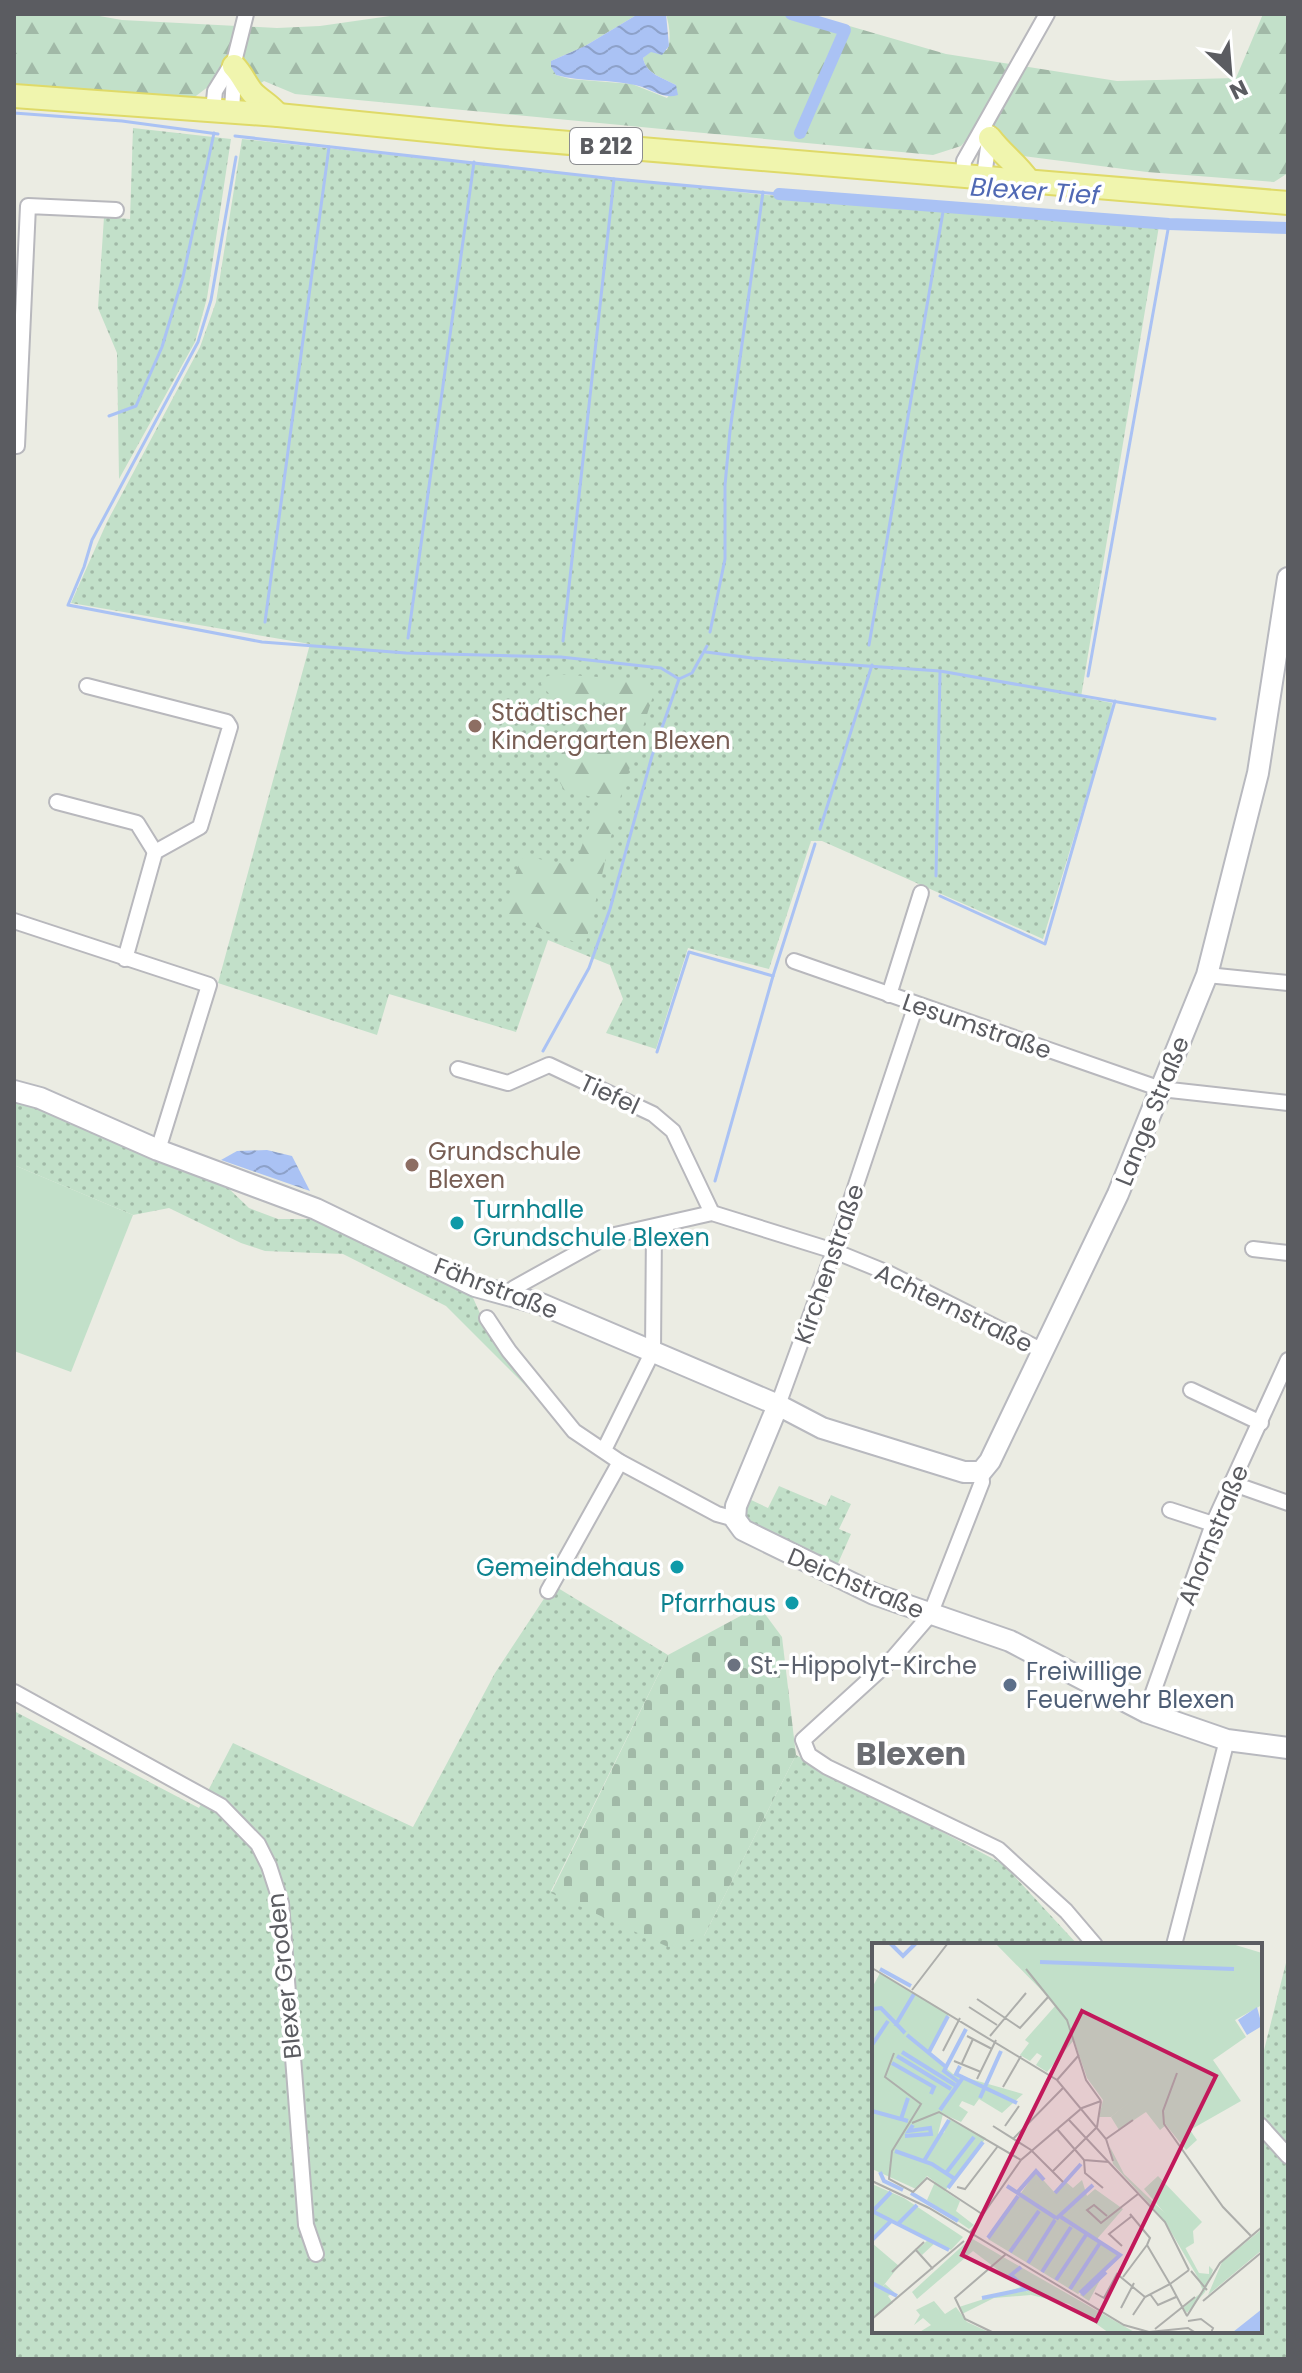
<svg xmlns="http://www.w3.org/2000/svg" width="1302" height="2373" font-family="Poppins,sans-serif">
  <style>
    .grass { fill: url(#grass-dots) }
    .forest { fill: url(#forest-firs) }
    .cemetery { fill: url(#cemetery-stones) }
    .garden { fill: #c2e0c9 }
    .water { fill: url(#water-waves) }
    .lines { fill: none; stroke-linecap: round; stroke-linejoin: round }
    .stream { stroke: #aac2f4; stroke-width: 3 }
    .canal { stroke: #aac2f4; stroke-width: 12 }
    .street-casing { stroke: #b8b8bd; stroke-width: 18 }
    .secondary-casing { stroke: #b8b9bf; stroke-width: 24 }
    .primary-casing { stroke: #dfda68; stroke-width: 26 }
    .street { stroke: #fff; stroke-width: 14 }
    .secondary { stroke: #fff; stroke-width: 20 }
    .primary { stroke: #f0f5ae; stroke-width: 22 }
    .education-dot { fill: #8d6e63; stroke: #fff; stroke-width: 3 }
    .culture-dot { fill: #0f9aa8; stroke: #fff; stroke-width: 3 }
    .worship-dot { fill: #6b7280; stroke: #fff; stroke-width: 3 }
    .service-dot { fill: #5c6f8a; stroke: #fff; stroke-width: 3 }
    .labels { text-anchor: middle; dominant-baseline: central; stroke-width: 7; stroke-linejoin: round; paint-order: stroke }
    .shield { fill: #fff; stroke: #8c8d90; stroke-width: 2 }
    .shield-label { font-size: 22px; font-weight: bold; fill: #5b5c61 }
    .education-label { font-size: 24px; fill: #785e54; stroke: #fff; text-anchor: start }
    .street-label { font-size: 24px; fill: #5b5c61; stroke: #fff }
    .culture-label { font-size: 24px; fill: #0d838f; stroke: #fff; text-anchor: end }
    .worship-label { font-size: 24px; fill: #5b616d; stroke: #fff; text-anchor: start }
    .service-label { font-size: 24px; fill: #4e5e75; stroke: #fff; text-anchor: start }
    .water-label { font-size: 26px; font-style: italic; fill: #5069b4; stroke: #fff }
    .district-label { font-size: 32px; font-weight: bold; fill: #6c6e73; stroke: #fff }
    .inset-river { fill: none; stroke: #aac2f4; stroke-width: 4 }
    .inset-road { fill: none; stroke: #adaeab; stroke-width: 2 }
    .view { fill: #c2185b; fill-opacity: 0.15; stroke: #c2185b; stroke-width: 4 }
    .inset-edge { fill: none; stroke: #5b5c61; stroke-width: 4 }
  </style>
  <defs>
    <pattern id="grass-dots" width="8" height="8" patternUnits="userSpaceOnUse" patternTransform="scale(2)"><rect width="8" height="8" fill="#c2e0c9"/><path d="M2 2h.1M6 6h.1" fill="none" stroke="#a1b9a7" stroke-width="1.8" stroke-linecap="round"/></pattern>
    <pattern id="forest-firs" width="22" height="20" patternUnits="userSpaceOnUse" patternTransform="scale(2)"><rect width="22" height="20" fill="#c2e0c9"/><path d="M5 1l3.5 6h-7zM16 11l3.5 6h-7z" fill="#a1b9a7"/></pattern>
    <pattern id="cemetery-stones" width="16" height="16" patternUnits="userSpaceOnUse" patternTransform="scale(2)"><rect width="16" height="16" fill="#c2e0c9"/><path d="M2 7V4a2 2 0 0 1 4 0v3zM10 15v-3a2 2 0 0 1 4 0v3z" fill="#a1b9a7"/></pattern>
    <pattern id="water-waves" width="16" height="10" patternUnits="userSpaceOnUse" patternTransform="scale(2)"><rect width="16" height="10" fill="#aac2f4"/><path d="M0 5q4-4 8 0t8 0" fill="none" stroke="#8da1c9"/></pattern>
  </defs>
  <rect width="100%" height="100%" fill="#ebece3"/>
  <g class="grass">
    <path d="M133 128 231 139 207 298 195 342 119 479 117 353 98 308 104 217 130 219Z"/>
    <path d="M242 139 766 195 1159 226 1081 697 1112 703 1111 715 1043 939 822 841H811L769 969 688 948 656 1049 606 1033 623 999 610 965 548 940 516 1032 389 994 377 1035 218 983 310 644 71 603 107 522 200 347 216 302Z"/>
    <path d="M14 1098 225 1185 249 1208 278 1219H319L470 1291 482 1318 555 1415 446 1306 343 1254 265 1251 241 1243 169 1208 133 1215 14 1165Z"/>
    <path d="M779 1486 826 1506 831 1495 851 1504 839 1529 851 1534 835 1570 751 1525 743 1513 749 1499 768 1508Z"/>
    <path d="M553 1585 668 1655 551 1891 704 1936 796 1755 1003 1864 1078 1945H874V2331H1260V2066L1288 1955V2359H14V1711L199 1808 233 1743 413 1827 495 1673Z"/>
  </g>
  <g class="forest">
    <path d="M14 14H88L122 20 277 28 320 26 404 14H638L585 46 551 61 556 75 570 79 632 84 667 98 676 85C663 78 646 74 643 58L650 52 667 50C672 40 669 24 666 14H808L946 54 1117 81 1236 78 1263 14H1288V173L1274 182 1147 172 1023 156 1007 140 976 129 961 146 933 155 295 94 264 81 255 87 213 83 192 99 14 85Z"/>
    <path d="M554 674 644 680 652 686 654 693 621 795 585 946 503 914 519 863 524 856 574 866 600 799 564 790 558 779 569 703 561 695H550L541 684 542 678Z"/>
  </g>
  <path class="cemetery" d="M759 1606 782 1637 796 1755 704 1936 668 1947 551 1893 668 1655Z"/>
  <path class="garden" d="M14 1165 133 1215 71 1372 14 1351Z"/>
  <g class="water">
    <path d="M638 14H666L669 46 662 55 651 52 643 58C646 74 663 78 676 85L678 95C662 100 651 88 635 85 609 79 582 82 556 75L551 67V61L585 46Z"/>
    <path d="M267 1150 292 1156 310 1191 221 1160 237 1151Z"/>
  </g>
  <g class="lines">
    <g class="stream">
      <path d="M14 113 122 121 218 134"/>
      <path d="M235 136 615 179 779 194"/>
      <path d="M236 157 211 300 198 342 92 540 84 567 68 605 262 642 406 653 561 657 661 668 679 679"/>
      <path d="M109 416 136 406 162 347 183 277 214 133"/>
      <path d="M265 622 329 147"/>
      <path d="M710 632 725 559V485L730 431 763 192"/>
      <path d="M408 638 474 162"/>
      <path d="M563 641 614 179"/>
      <path d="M869 645 944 206"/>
      <path d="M706 652 752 658 940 671 1215 719"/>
      <path d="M1088 676 1169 224"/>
      <path d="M820 829 872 665"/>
      <path d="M936 876 940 672"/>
      <path d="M940 896 1045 944 1115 701"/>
      <path d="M543 1051 589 968 610 909 652 756 679 679 692 673 707 646"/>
      <path d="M657 1052 689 952 773 976"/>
      <path d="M715 1181 773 976 815 844"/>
    </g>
    <g class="canal">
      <path d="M791 14 845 30 800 133"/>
      <path d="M779 194 1169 224 1288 228"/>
    </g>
    <defs>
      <g id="street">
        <path d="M213 110 215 91 233 62"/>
        <path d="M232 111 235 58 246 14"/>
        <path d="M963 175 964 161 1047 14"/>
        <path d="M984 176 990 133"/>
        <path d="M14 446H17L28 206 116 210"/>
        <path d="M87 686 227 722 230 727 200 827 155 852 125 959"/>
        <path d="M57 802 137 823 155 852"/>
        <path d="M14 921 209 985 158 1150"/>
        <path d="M794 961 1161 1089 1288 1103"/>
        <path d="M1207 975 1288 983"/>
        <path d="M889 995 921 893"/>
        <path d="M458 1069 508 1083 549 1065 653 1114 673 1131 712 1213"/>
        <path d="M1253 1249 1288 1253"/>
        <path d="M509 1294 514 1288 606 1237 712 1213 834 1251 888 1273 1043 1351"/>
        <path d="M487 1318 509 1351 574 1431 620 1462 717 1514 735 1519"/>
        <path d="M1191 1390 1261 1423"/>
        <path d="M778 1405 834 1251 916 1005"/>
        <path d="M604 1450 653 1351 654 1227"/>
        <path d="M981 1472 982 1482 930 1615 893 1658 803 1740 809 1755 827 1767 998 1849 1066 1911 1095 1945"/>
        <path d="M1231 1483 1288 1503"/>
        <path d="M1170 1510 1213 1524"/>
        <path d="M548 1591 620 1462"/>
        <path d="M14 1692 221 1806 258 1844 269 1866 281 1903 306 2225 316 2254"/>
        <path d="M1146 1712 1213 1524 1288 1360"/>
        <path d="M1174 1945 1227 1740"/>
        <path d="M1260 2125 1288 2156"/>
      </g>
      <g id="secondary">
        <path d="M14 1091 40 1098 158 1150 316 1209 475 1286 541 1304 778 1405 822 1428 964 1472H981L990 1461 1118 1194 1207 975 1258 773 1288 578"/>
        <path d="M778 1405 736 1506 735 1519 743 1530 874 1594 1010 1641 1146 1712 1227 1740 1288 1748"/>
      </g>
      <g id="primary">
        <path d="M234 66C242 74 246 85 253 93 261 101 270 105 278 115"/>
        <path d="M14 96 278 115 498 137 1288 203"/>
        <path d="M990 138C1002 154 1017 164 1028 180"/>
      </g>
    </defs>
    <use href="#street" class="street-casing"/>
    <use href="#secondary" class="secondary-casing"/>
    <use href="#primary" class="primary-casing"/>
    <use href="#street" class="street"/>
    <use href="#secondary" class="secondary"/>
    <use href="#primary" class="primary"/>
  </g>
  <g class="education-dot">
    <circle cx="475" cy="726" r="8"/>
    <circle cx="412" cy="1165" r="8"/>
  </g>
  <g class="culture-dot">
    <circle cx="457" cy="1223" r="8"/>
    <circle cx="677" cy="1567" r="8"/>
    <circle cx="792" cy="1603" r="8"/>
  </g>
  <circle class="worship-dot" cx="734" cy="1665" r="8"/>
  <circle class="service-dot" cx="1010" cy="1685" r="8"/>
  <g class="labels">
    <rect class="shield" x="570" y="128" width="72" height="36" rx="6"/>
    <g class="shield-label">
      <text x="606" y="146">B 212</text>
    </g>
    <g class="education-label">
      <text x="491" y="712">Städtischer<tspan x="491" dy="28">Kindergarten Blexen</tspan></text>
      <text x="428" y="1151">Grundschule<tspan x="428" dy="28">Blexen</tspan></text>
    </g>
    <g class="street-label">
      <text transform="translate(977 1026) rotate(19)">Lesumstraße</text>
      <text transform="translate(610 1094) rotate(25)">Tiefel</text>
      <text transform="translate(1152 1111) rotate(-68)">Lange Straße</text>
      <text transform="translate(829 1264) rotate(-71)">Kirchenstraße</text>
      <text transform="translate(496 1288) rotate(21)">Fährstraße</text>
      <text transform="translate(954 1308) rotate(26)">Achternstraße</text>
      <text transform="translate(1213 1535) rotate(-68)">Ahornstraße</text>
      <text transform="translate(856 1583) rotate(23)">Deichstraße</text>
      <text transform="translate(284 1976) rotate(-96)">Blexer Groden</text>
    </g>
    <g class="culture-label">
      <text x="473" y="1209" text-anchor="start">Turnhalle<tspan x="473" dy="28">Grundschule Blexen</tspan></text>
      <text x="661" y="1567">Gemeindehaus</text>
      <text x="776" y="1603">Pfarrhaus</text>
    </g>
    <g class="worship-label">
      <text x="750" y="1665">St.-Hippolyt-Kirche</text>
    </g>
    <g class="service-label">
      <text x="1026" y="1671">Freiwillige<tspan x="1026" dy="28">Feuerwehr Blexen</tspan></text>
    </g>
    <g class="water-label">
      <text transform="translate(1035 191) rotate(4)">Blexer Tief</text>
    </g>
    <g class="district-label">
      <text x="911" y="1753">Blexen</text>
    </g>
  </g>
  <g transform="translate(872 1943)">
    <rect width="390" height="390" fill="#ebece3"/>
    <path d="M123 0H357L390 10V62L363 77 374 94 341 117 369 158 318 187 325 197 314 207 294 182 288 187 274 169 247 187 239 174 262 155 231 157 215 135 202 97 175 129 164 122 170 113 165 110 158 118 148 112 157 100 153 97 184 62ZM8 30 77 71 57 110 81 131 151 151 130 170 107 156 102 163 90 158 87 163 96 169 89 179 71 171 66 191 72 190 77 176 114 195 73 248 88 258 84 268 102 282 97 286 55 257 63 239 55 233 44 246 0 226V45ZM238 204 252 231 296 273 327 330 337 331V323L341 327 333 349 315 370 311 365 331 348 325 333 292 277 241 221ZM164 229 183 250 194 239 201 245 210 237 215 253 223 246 251 266 225 296 247 312 236 322 217 358 208 352 211 347 206 351 116 296ZM0 241 32 255 91 294 79 307 63 300 50 312 45 307 57 296 20 276 0 296ZM390 286V307L336 352 350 319ZM0 334 8 347 13 341 22 349 16 353 21 360 0 375ZM149 344 159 352 122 355 90 371 87 364ZM62 358 73 371 84 364 95 379 119 390H46L59 382 51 375 42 382 48 372 44 367Z" fill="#c2e0c9"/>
    <path d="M99 295 133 315 264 390H237L197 361 159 352 101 308 45 356 40 349Z" fill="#c2e0c9"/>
    <path d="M249 143 263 155 239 174H227L231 157Z" fill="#c2e0c9"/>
    <path d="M286 233 330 279 321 288 322 300 312 306 295 273 272 246ZM0 300 27 323 8 347 0 339Z" fill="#c2e0c9"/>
    <path d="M385 64 390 83 375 92 366 77ZM390 366V390H361V389Z" fill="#aac2f4"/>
    <path class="inset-river" d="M18 0 31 13 44 0M168 19 362 26M8 26 39 43M0 66 9 65 33 90M23 83 42 51M35 92 74 124M0 102 16 78M30 109 83 142M56 111 76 73M25 113 79 146M20 120 62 144 59 151M88 123 84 131 145 160M88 140 72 128 94 86M36 155 29 176 36 178M108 155 129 108M68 167 92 133M0 168 29 176M33 193 59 191 58 185 37 188 41 182M23 208 60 221 83 236M52 218 77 177M8 229 12 238 31 247M74 230 102 194M135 243 184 275M76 245 111 199M39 250 86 278M145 250 164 228 172 237M183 250 209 221M0 268 77 307M1 268 19 249M189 274 248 312 208 350M184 276 221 242M27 280 45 262M116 295 146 253M0 297 19 278M138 309 167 268M156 320 183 277M170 329 199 284M184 337 214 292M0 340 25 353M198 346 228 300M210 352 234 329M110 355 154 346 139 332 149 324"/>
    <path class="inset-road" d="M0 25 185 137 234 196 241 218M154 26 195 77 214 137 229 158M40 47 76 0M105 56 148 85 177 53M97 64 125 82M95 93 120 106M118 93 154 50M71 108 88 75M22 110 13 134 49 161 20 208 17 236 41 249 55 235 110 271M82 118 109 129M90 120 101 96M305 130 291 168 292 181 351 264 379 293M105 136 124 97M185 137 207 112M131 144 149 113M197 177 293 279 317 327M40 180 67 169 149 217M121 183 159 207 191 239M133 183 147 163M225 184 229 158M185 186 212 217 237 219M141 196 192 144M234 196 261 177M212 217 213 230 231 245M181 228 225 184M0 238 57 265 252 382 277 389 316 385 324 390M85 244 93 246 126 203M258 271 278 295 275 302M235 273 222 262 215 267 229 280 266 251M98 290 149 217 210 165 229 158M250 303 237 291 260 273M43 306 61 326M319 328 335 347M20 329 52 299M251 334 275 302M223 350 232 355 245 331 273 354M278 351 286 362 304 354M331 358 390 309M249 365 262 340M261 372 273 354 298 341 275 302M315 373 348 320 390 284M315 373 298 341 317 327M0 376 92 298M316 378 329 376 341 385 339 390M283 386 323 354M122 390 93 376 83 355 134 311"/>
    <path class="view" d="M210 68 344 133 224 378 90 312Z"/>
    <rect width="390" height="390" class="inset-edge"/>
  </g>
  <rect width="1302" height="2373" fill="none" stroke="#5b5c61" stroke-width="32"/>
  <g transform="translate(1230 72) rotate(154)" stroke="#ffffff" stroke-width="6" paint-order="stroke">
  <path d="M0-6L14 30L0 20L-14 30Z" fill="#5b5c61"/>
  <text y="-12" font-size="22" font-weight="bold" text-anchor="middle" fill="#5b5c61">N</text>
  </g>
</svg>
